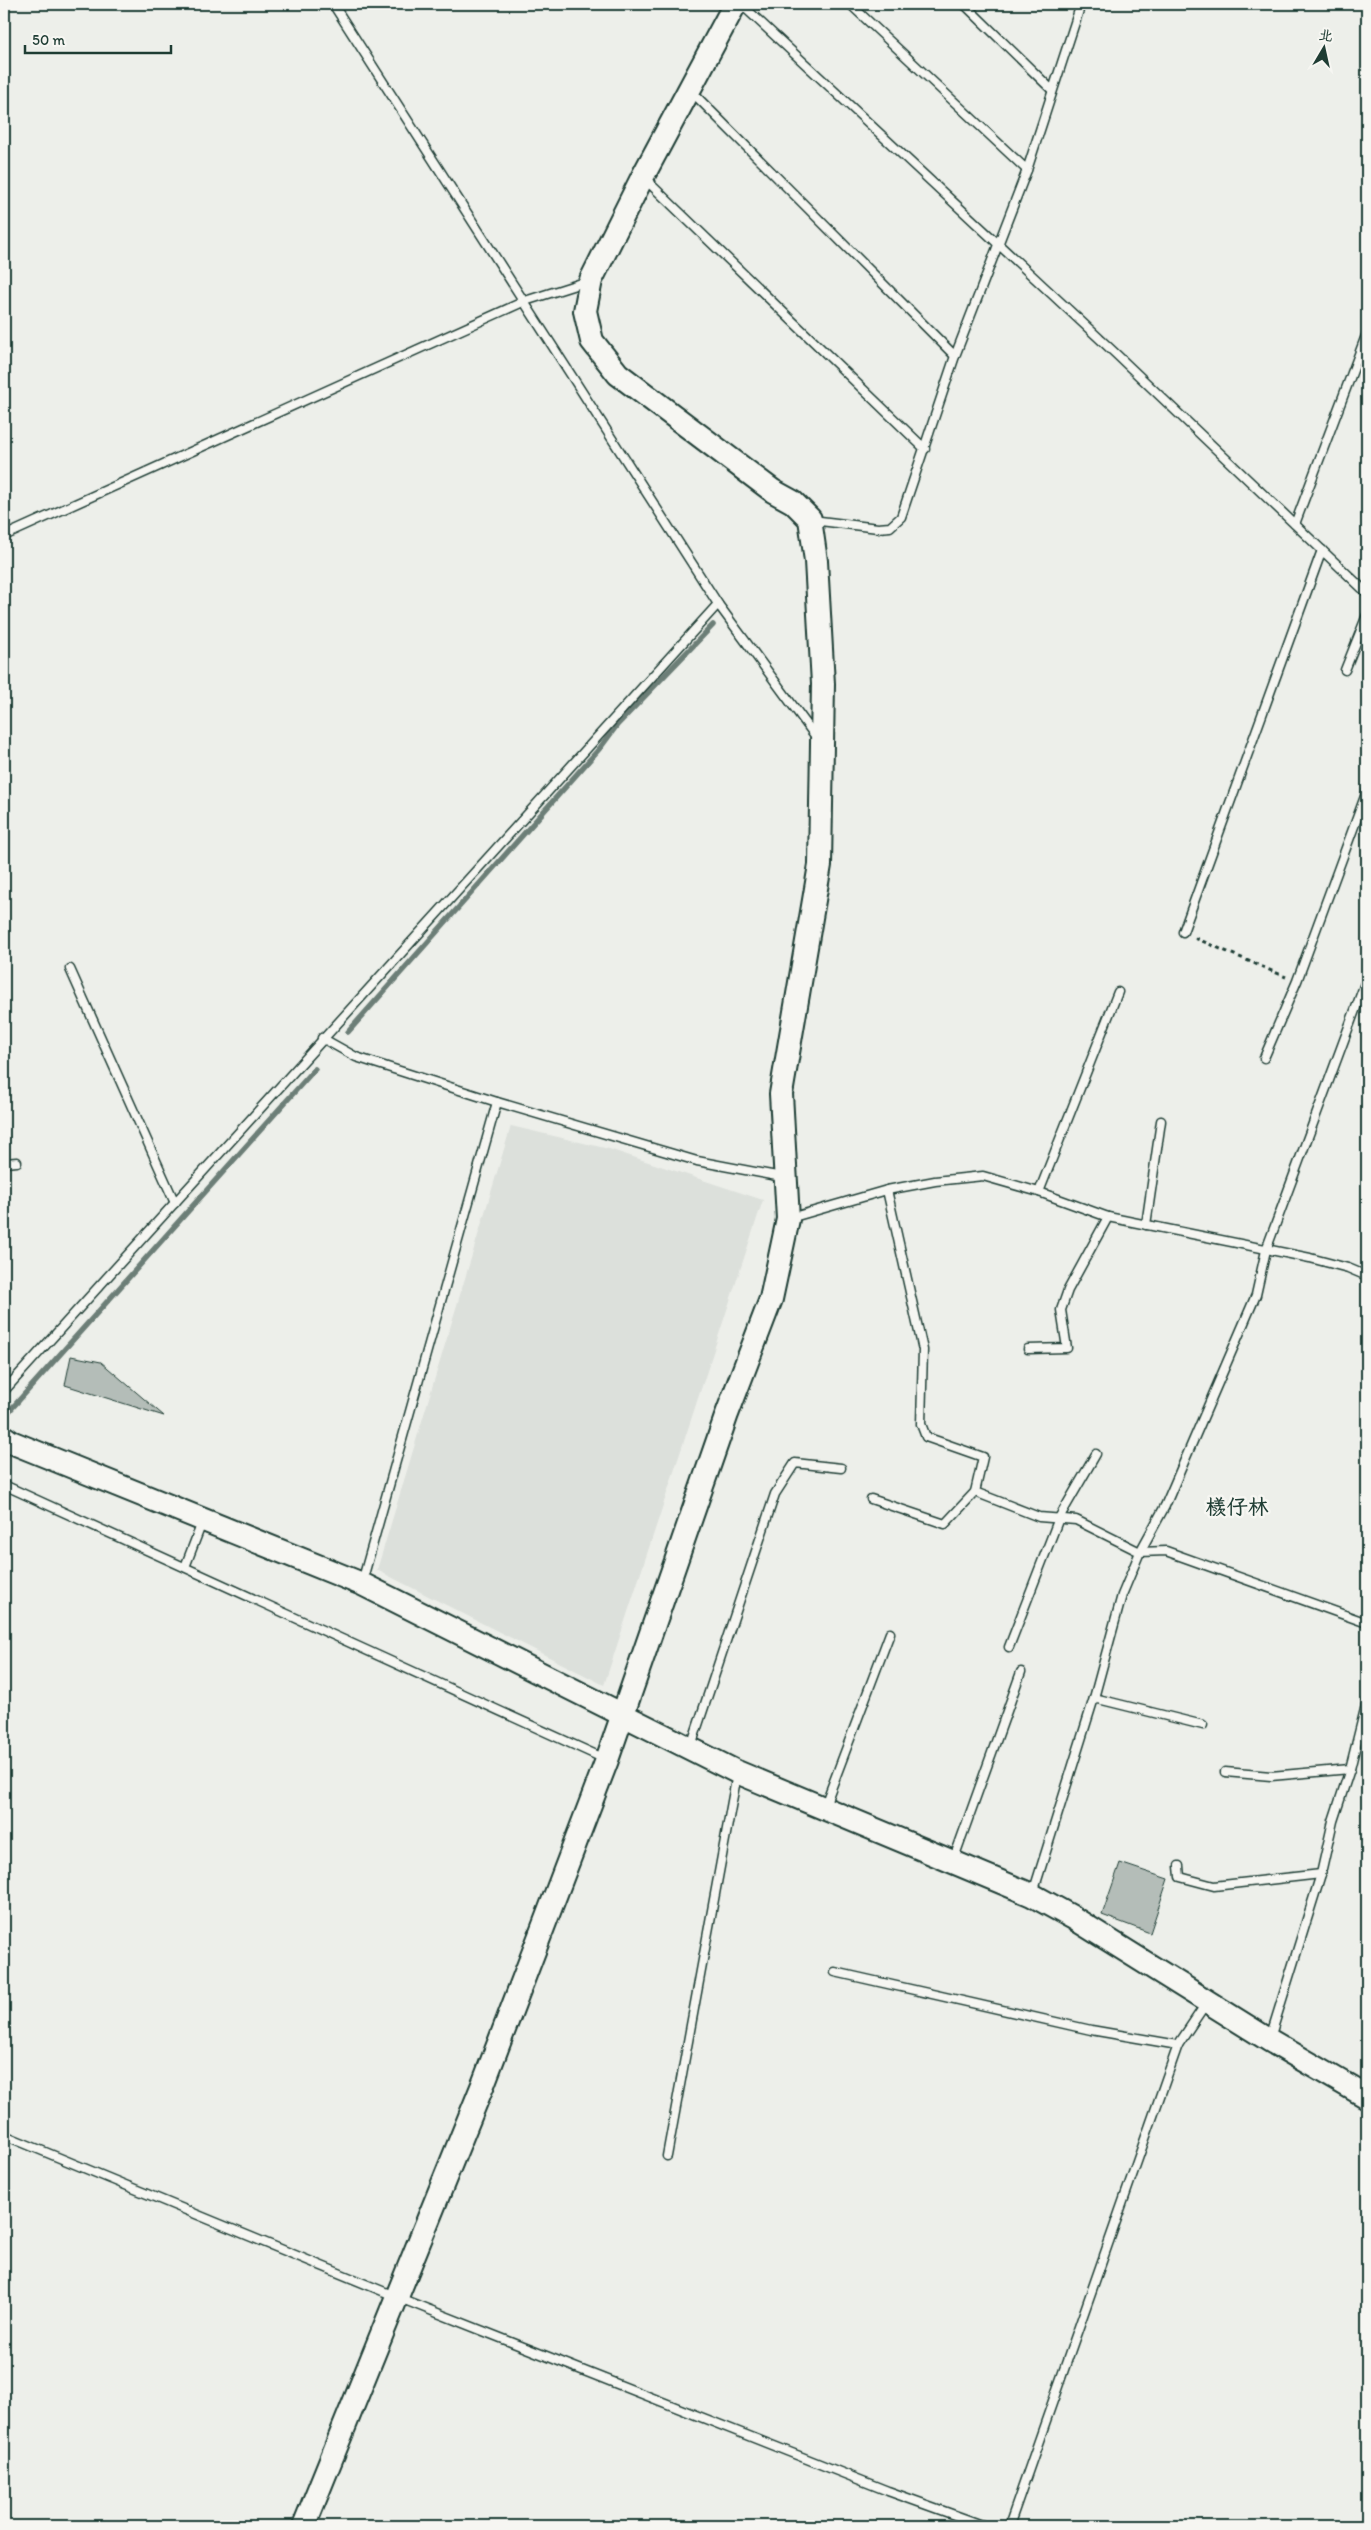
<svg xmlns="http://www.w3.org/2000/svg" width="1371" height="2530" font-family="Itim,'LXGW WenKai TC',sans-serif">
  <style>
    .built { fill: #dce0db }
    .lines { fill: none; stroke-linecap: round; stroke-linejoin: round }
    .stream { stroke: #6c7e77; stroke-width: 5.5 }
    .building { fill: #b4bdb8; stroke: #1f3d34 }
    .lane-casing { stroke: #1f3d34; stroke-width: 11 }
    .secondary-casing { stroke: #1f3d34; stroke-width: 26 }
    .path { stroke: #1f3d34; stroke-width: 3; stroke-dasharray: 4 4; stroke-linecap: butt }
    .lane { stroke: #f6f6f2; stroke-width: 8 }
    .secondary { stroke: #f6f6f2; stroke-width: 22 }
    .labels { text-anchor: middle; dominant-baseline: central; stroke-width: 5; stroke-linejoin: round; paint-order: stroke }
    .quarter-label { font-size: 21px; font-weight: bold; fill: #1f3d34; stroke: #f6f6f2 }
  </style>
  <rect width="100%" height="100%" fill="#edefea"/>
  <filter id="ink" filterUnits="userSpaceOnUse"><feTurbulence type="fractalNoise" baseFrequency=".02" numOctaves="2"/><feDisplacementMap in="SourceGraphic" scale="10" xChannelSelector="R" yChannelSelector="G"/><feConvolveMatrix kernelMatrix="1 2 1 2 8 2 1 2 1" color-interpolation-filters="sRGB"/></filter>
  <g filter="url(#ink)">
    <path class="built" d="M511 1126 609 1149 763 1200 604 1685 377 1570Z"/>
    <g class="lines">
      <g class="stream">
        <path d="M348 1032 600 748 617 725 713 625"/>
        <path d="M4 1417 315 1069"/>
      </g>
    </g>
    <g class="building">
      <path d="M71 1356 101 1362 164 1416 65 1385Z"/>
      <path d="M1120 1863 1168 1879 1150 1933 1102 1915Z"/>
    </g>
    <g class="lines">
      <defs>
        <g id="lane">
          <path d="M333 4 718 604 816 737"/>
          <path d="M741 4 1116 354 1367 593"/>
          <path d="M850 4 1027 170"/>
          <path d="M964 4 1052 90"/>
          <path d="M691 91 955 356"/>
          <path d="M644 178 925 449"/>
          <path d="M812 520 878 528 890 527 901 517 955 356 1027 170 1081 4"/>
          <path d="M1295 524 1367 333"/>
          <path d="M4 536 525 301 588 281"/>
          <path d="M1345 670 1367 615"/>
          <path d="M1183 932 1322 550"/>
          <path d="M70 969 175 1203"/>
          <path d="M322 1038 356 1057 497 1102 697 1161 782 1177"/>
          <path d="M1264 1058 1297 981 1367 791"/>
          <path d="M4 1163 17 1162"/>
          <path d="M887 1190 923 1350 921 1424 926 1437 983 1457 975 1492 1039 1517 1076 1520 1140 1552 1166 1551 1367 1623"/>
          <path d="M1039 1192 1118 992"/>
          <path d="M790 1218 887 1190 935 1181 983 1176 1039 1192 1108 1217 1310 1258 1348 1268 1367 1276"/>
          <path d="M1146 1225 1161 1121"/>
          <path d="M1028 1349 1067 1348 1061 1310 1068 1290 1108 1217"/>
          <path d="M4 1391 718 604"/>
          <path d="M4 1485 605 1759"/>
          <path d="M871 1499 945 1524 975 1492"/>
          <path d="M185 1567 203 1520"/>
          <path d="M362 1582 497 1102"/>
          <path d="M1009 1647 1059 1518 1096 1454"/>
          <path d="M1094 1698 1203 1725"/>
          <path d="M691 1746 775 1494 795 1463 841 1468"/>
          <path d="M1225 1772 1271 1776 1350 1769"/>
          <path d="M825 1805 890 1633"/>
          <path d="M953 1861 1021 1672"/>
          <path d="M1179 1866 1180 1877 1214 1886 1321 1874"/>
          <path d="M1033 1893 1094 1698 1122 1595 1140 1552 1165 1506 1256 1295 1266 1250 1367 978"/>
          <path d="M835 1972 1091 2030 1178 2045"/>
          <path d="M1270 2038 1321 1874 1333 1821 1350 1769 1367 1701"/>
          <path d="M4 2135 397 2297 888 2491 985 2526"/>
          <path d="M667 2156 737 1774"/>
          <path d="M1009 2526 1178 2045 1207 2002"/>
        </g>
        <g id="secondary">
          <path d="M4 1437 11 1442 362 1584 737 1772 1032 1895 1072 1917 1269 2040 1367 2097"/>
          <path d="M304 2526 484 2082 607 1760 727 1414 771 1299 788 1219 781 1094 820 865 823 684 816 561 810 519 793 502 773 491 618 374 592 341 585 311 591 280 643 176 735 4"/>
        </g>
      </defs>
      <use href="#lane" class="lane-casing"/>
      <use href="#secondary" class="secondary-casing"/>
      <path class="path" d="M1195 938 1286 977"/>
      <use href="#lane" class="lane"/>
      <use href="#secondary" class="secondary"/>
    </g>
  </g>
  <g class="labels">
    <g class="quarter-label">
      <text x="1237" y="1506">檨仔林</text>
    </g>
  </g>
  <rect width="1371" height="2530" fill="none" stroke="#f6f6f2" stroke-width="20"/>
  <rect x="10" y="10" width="1351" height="2510" fill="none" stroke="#1f3d34" stroke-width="2" filter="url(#ink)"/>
  <g transform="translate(1324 48) rotate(9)" stroke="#f6f6f2" stroke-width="4" paint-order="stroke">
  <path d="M0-4L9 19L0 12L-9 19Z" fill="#1f3d34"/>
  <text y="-8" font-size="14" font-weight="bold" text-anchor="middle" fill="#1f3d34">北</text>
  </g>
  <path d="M25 45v8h146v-8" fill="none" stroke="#1f3d34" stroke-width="2.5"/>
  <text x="32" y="45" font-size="15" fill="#1f3d34" stroke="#f6f6f2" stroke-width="4" paint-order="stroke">50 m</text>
</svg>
